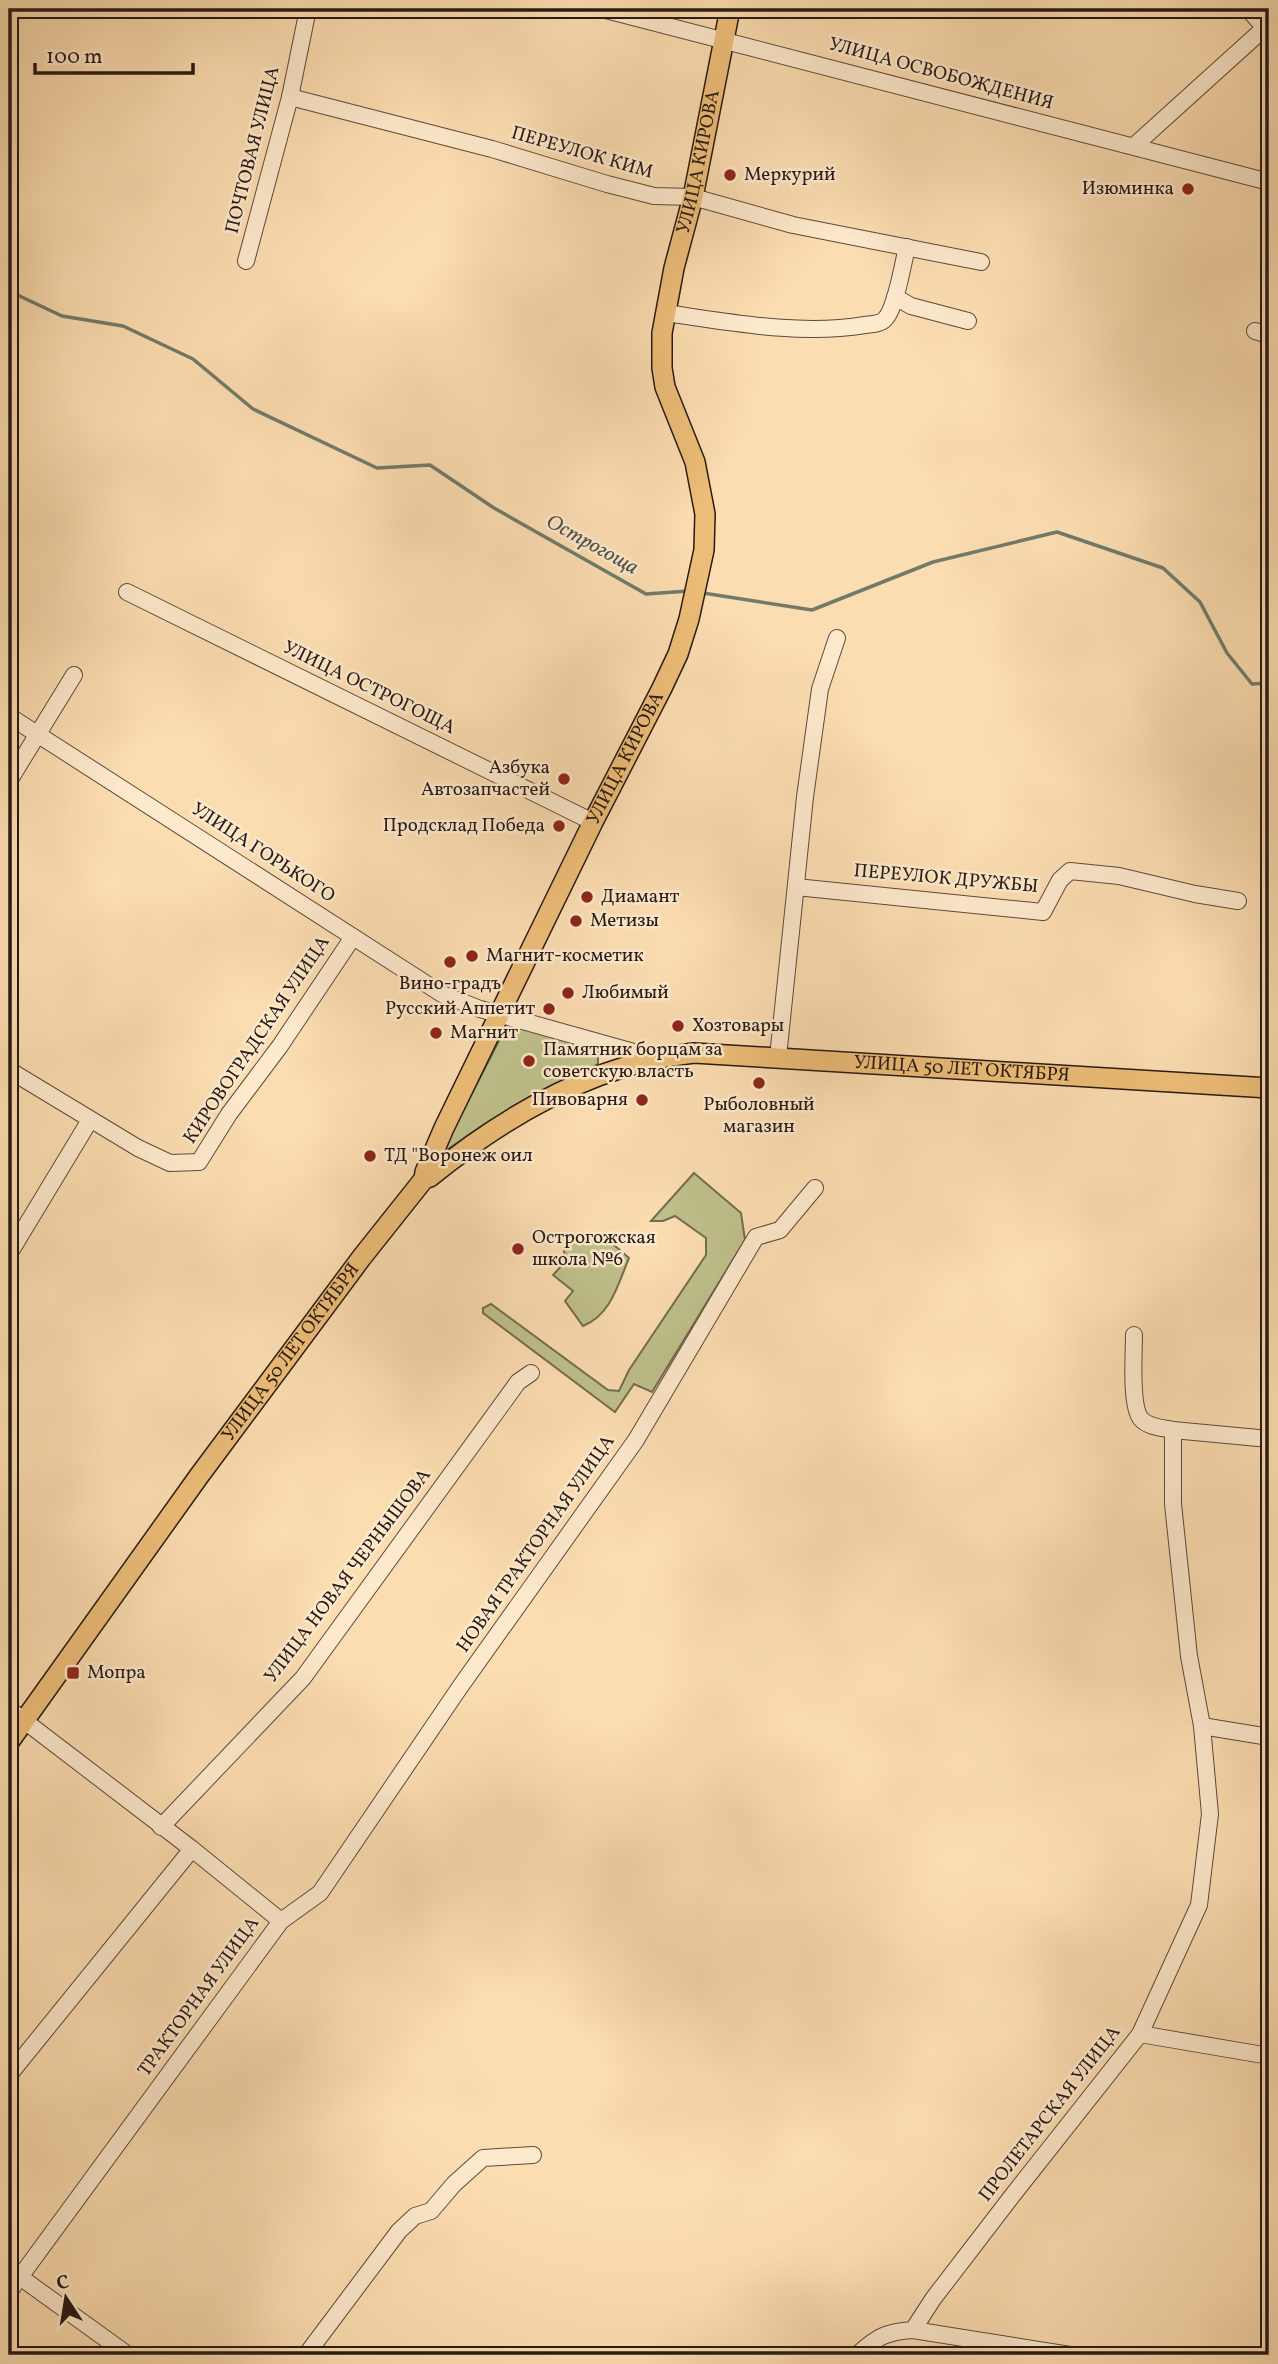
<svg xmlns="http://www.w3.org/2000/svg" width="1278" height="2364" font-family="Vollkorn,serif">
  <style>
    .green { fill: #bfc18c; stroke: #736d50; stroke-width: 2 }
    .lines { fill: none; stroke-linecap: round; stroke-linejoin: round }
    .stream { stroke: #707b6c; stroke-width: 3.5 }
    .minor-casing { stroke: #5c4a3b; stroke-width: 18 }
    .major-casing { stroke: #271914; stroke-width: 22 }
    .minor { stroke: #fde9cc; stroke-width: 16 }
    .major { stroke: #eebe78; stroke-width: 19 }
    .poi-dot { fill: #8f2418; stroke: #fde9cc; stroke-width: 2.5 }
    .labels { text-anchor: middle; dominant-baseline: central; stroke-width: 5; stroke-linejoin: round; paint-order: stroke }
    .street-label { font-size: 19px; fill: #271914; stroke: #fde9cc }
    .poi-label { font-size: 19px; fill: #271914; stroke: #fde9cc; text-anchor: start }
    .water-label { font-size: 21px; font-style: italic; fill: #515247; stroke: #fde9cc }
  </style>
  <rect width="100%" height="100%" fill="#fcddb1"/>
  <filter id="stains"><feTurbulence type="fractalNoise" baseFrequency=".00286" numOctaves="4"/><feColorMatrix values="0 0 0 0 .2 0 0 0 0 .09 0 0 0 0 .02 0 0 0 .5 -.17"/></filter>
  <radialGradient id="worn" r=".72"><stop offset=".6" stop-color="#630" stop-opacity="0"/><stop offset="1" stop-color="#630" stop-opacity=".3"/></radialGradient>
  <g class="green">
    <path d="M519 1026 598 1049V1064L483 1125 441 1154 505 1029Z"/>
    <path d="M694 1173 741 1213 745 1240 652 1392 634 1384 615 1412 483 1313V1308L491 1304 608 1390 619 1391 629 1370 706 1255V1238L675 1216 663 1221H651Z"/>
    <path d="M572 1234 607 1239 629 1258C618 1284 611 1315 583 1326L565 1301 573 1291 553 1275 565 1262 564 1250Z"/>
  </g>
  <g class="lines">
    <g class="stream">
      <path d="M9 291 62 316 123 326 193 359 253 409 377 468 430 465 494 508 646 594 689 591"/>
      <path d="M703 593 812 610 933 562 1057 532 1163 568 1200 602 1227 653 1252 684 1269 683"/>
    </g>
    <defs>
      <g id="minor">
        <path d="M602 9 1269 182"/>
        <path d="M1248 9 1265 28"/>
        <path d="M290 97 492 149 607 184 654 196 693 197 793 225 981 262"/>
        <path d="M1134 146 1269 24"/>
        <path d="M246 261 290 97 308 9"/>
        <path d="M895 297 911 306 968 321"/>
        <path d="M665 313C731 322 799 336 865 325 871 324 881 324 885 319 896 308 903 263 907 247"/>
        <path d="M1255 331 1269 335"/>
        <path d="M127 592 593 822"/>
        <path d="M9 716 442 994 480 1009 655 1058"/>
        <path d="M9 781 74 675"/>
        <path d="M796 887 1043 912 1060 880 1070 871 1119 876 1195 894 1238 901"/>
        <path d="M778 1057 805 797 820 689 837 638"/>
        <path d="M9 1070 138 1148 170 1163 199 1162 229 1114 280 1046 353 937"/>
        <path d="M9 1254 90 1120"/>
        <path d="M1134 1335C1134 1354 1130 1406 1141 1419 1148 1427 1163 1428 1173 1430"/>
        <path d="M9 1709 192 1849 281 1921 9 2292"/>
        <path d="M1202 1726 1269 1737"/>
        <path d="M161 1827 303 1678 518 1382 531 1373"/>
        <path d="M281 1921 320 1893 460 1687 636 1440 756 1237 780 1230 815 1188"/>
        <path d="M1140 2034 1269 2056"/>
        <path d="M9 2075 192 1849"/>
        <path d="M9 2269 128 2355"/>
        <path d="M913 2330 1070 2355"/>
        <path d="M306 2355 399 2231 415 2216 431 2211 454 2184 483 2158 533 2155"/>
        <path d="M857 2355C877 2337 885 2332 913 2330L933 2299 1012 2196 1140 2034 1199 1905 1210 1814 1202 1726 1189 1656 1173 1504V1430L1269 1439"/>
      </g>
      <g id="major">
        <path id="s1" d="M424 1179 425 1172 444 1128 593 822 662 688 678 654 689 619 704 550 705 514 695 462 665 387 662 368V333L674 268 693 197 730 9"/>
        <path id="s2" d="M9 1742 199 1476 362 1257 424 1179 430 1177C506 1115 595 1063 694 1053L1269 1088"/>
      </g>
    </defs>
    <use href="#minor" class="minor-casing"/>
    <use href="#major" class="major-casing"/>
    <use href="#minor" class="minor"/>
    <use href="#major" class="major"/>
  </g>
  <g class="poi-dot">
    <circle cx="730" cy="175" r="7"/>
    <circle cx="1188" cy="189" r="7"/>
    <circle cx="564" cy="779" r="7"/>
    <circle cx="559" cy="826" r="7"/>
    <circle cx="587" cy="897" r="7"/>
    <circle cx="576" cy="921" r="7"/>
    <circle cx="472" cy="956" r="7"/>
    <circle cx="450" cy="962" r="7"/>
    <circle cx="568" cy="993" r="7"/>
    <circle cx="549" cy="1009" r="7"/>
    <circle cx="678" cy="1026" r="7"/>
    <circle cx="436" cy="1033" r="7"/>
    <circle cx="529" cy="1061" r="7"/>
    <circle cx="759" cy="1083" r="7"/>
    <circle cx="642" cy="1100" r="7"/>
    <circle cx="370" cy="1156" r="7"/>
    <circle cx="518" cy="1249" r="7"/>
    <rect x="66" y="1666" width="14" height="14" rx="3.5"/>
  </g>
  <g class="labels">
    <g class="street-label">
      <text transform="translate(941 74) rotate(15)">УЛИЦА ОСВОБОЖДЕНИЯ</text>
      <text transform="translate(253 150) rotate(-76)">ПОЧТОВАЯ УЛИЦА</text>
      <text transform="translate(582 153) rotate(16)">ПЕРЕУЛОК КИМ</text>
      <text stroke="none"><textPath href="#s1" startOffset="1090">УЛИЦА КИРОВА</textPath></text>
      <text transform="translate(369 688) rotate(26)">УЛИЦА ОСТРОГОЩА</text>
      <text stroke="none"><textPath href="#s1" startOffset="467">УЛИЦА КИРОВА</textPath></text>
      <text transform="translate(263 853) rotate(33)">УЛИЦА ГОРЬКОГО</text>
      <text transform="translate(946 879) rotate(5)">ПЕРЕУЛОК ДРУЖБЫ</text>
      <text transform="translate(257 1040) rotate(-56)">КИРОВОГРАДСКАЯ УЛИЦА</text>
      <text stroke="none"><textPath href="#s2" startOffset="1270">УЛИЦА 50 ЛЕТ ОКТЯБРЯ</textPath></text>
      <text stroke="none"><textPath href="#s2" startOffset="481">УЛИЦА 50 ЛЕТ ОКТЯБРЯ</textPath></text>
      <text transform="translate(536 1544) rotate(-55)">НОВАЯ ТРАКТОРНАЯ УЛИЦА</text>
      <text transform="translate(348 1576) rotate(-53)">УЛИЦА НОВАЯ ЧЕРНЫШОВА</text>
      <text transform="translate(199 1997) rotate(-54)">ТРАКТОРНАЯ УЛИЦА</text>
      <text transform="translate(1050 2114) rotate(-52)">ПРОЛЕТАРСКАЯ УЛИЦА</text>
    </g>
    <g class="poi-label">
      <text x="744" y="175">Меркурий</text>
      <text x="1174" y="189" text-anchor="end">Изюминка</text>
      <text x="550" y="768" text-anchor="end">Азбука<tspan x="550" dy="22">Автозапчастей</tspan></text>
      <text x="545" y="826" text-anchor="end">Продсклад Победа</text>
      <text x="601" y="897">Диамант</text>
      <text x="590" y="921">Метизы</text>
      <text x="486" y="956">Магнит-косметик</text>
      <text x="450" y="984" text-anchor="middle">Вино-градъ</text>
      <text x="582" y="993">Любимый</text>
      <text x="535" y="1009" text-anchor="end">Русский Аппетит</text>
      <text x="692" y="1026">Хозтовары</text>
      <text x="450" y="1033">Магнит</text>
      <text x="543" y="1050">Памятник борцам за<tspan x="543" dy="22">советскую власть</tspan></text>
      <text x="628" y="1100" text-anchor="end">Пивоварня</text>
      <text x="759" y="1105" text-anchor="middle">Рыболовный<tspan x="759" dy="22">магазин</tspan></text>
      <text x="384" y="1156">ТД "Воронеж оил</text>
      <text x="532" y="1238">Острогожская<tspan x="532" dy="22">школа №6</tspan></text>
      <text x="87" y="1673">Мопра</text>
    </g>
    <g class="water-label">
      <text transform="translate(592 545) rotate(29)">Острогоща</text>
    </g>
  </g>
  <rect width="1278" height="2364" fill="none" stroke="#fcddb1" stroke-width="35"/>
  <rect x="10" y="10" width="1257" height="2343" fill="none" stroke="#271914" stroke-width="3.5"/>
  <rect x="18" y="18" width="1243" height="2329" fill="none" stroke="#271914" stroke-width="2"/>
  <g transform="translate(66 2298) rotate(348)" stroke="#fde9cc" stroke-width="5" paint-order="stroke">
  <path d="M0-5L12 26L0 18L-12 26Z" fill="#271914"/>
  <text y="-10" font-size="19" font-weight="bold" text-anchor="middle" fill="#271914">С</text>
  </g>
  <path d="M35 63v10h158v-10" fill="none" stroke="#271914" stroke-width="3.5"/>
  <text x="46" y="63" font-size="21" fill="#271914" stroke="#fde9cc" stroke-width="5" paint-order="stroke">100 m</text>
  <rect width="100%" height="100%" filter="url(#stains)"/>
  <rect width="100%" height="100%" fill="url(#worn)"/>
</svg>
